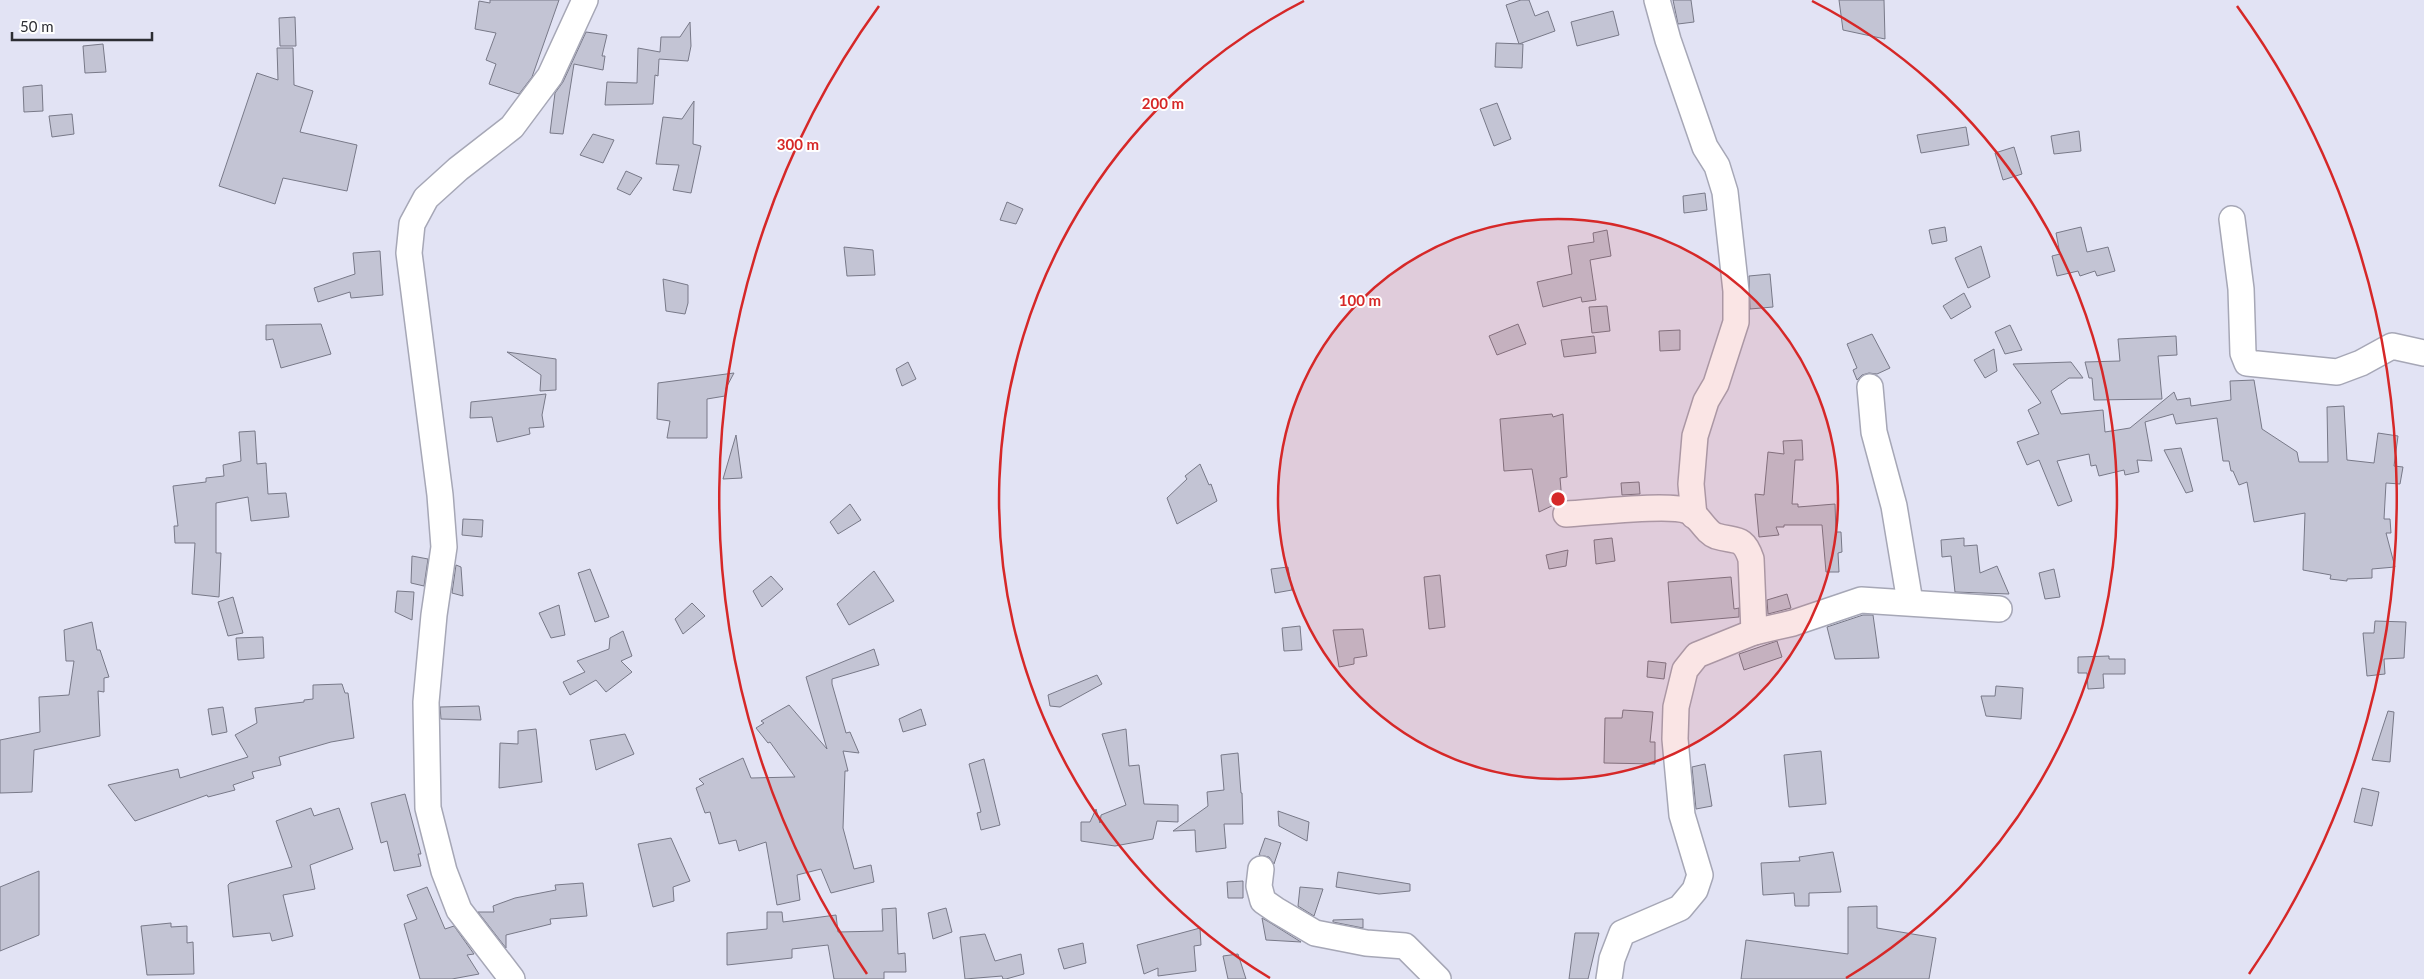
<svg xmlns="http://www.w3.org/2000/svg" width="2424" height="979" font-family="Lato,sans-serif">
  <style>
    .building { fill: #c3c4d4; stroke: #787988 }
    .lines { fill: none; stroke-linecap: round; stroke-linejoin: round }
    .minor-casing { stroke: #a6a7b6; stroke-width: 28 }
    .minor { stroke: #fff; stroke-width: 25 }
    .ring { fill: none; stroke: #d62828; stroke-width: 2.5 }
    .centre { fill: #d62828; stroke: #fff; stroke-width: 2.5 }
    .ring-label { font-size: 15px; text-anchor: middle; font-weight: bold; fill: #d62828; stroke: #fff; stroke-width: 4; stroke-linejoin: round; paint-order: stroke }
  </style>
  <rect width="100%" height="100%" fill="#e2e3f4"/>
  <g class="building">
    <path d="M490 0H559L532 77 519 94 489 84 496 64 486 60 496 33 475 29 479 1 490 3Z"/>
    <path d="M1521 0H1529L1535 16 1548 11 1555 31 1519 44 1506 5Z"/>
    <path d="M1673 0H1691L1694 22 1678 24Z"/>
    <path d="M1839 0H1884L1885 39 1843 30Z"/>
    <path d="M1613 11 1619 35 1577 46 1571 22Z"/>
    <path d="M295 17 296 46H280L279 18Z"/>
    <path d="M690 22 691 46 688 61 659 59 658 76 655 75 653 104 605 105 607 82 637 83 638 48 660 52 661 37H680Z"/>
    <path d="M586 32 607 35 602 56H605L603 70 574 64 563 134 550 133 555 93 563 82Z"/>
    <path d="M1496 43 1523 44 1522 68 1495 67Z"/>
    <path d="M103 44 106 72 85 73 83 46Z"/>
    <path d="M277 48H293L294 85 313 91 300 132 357 145 347 191 283 178 275 204 219 186 257 73 278 80Z"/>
    <path d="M42 85 43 111 24 112 23 87Z"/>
    <path d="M694 101 693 144 701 146 691 193 673 190 679 165 656 164 663 117 682 119Z"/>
    <path d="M1497 103 1511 139 1494 146 1480 109Z"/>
    <path d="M72 114 74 134 52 137 49 116Z"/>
    <path d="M1966 127 1969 145 1921 153 1917 135Z"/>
    <path d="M2079 131 2081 151 2054 154 2051 136Z"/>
    <path d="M593 134 614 140 603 163 580 155Z"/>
    <path d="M2014 147 2022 174 2003 180 1995 153Z"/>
    <path d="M626 171 642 178 630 195 617 189Z"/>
    <path d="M1705 193 1707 210 1684 213 1683 196Z"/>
    <path d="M1007 202 1023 209 1016 224 1000 220Z"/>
    <path d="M1945 227 1947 241 1932 244 1929 230Z"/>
    <path d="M2081 227 2087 252 2108 247 2115 271 2097 276 2095 271 2080 276 2078 271 2057 276 2052 256 2060 254 2056 233Z"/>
    <path d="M1607 230 1611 256 1590 260 1596 300 1582 302 1581 297 1543 307 1537 282 1572 274 1568 246 1594 242 1593 233Z"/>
    <path d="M1981 246 1990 277 1968 288 1955 258Z"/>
    <path d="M844 247 873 250 875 275 847 276Z"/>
    <path d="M380 251 383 295 351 298 350 292 318 302 314 288 355 274 353 253Z"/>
    <path d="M1770 274 1773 307 1750 309 1749 276Z"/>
    <path d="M663 279 688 285V303L685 314 666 311Z"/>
    <path d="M1964 293 1971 307 1951 319 1943 306Z"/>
    <path d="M1607 306 1610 331 1592 333 1589 307Z"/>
    <path d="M321 324 331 354 281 368 273 339 266 340V325Z"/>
    <path d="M1518 324 1526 344 1497 355 1489 336Z"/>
    <path d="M2010 325 2022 350 2005 354 1995 332Z"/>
    <path d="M1680 330V350L1660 351 1659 331Z"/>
    <path d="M1872 334 1890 368 1877 374 1869 373 1862 375 1857 380 1853 370 1857 368 1847 344Z"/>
    <path d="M1594 336 1596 353 1564 357 1561 340Z"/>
    <path d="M2176 336 2177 355 2158 356 2162 399 2094 400 2092 378H2089L2085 362 2120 361 2118 339Z"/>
    <path d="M1994 349 1997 371 1985 378 1974 360Z"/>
    <path d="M507 352 556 359V390L540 391 541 375Z"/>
    <path d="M908 362 916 379 902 386 896 369Z"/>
    <path d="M2071 362 2083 378H2069L2051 391 2061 414 2103 410 2105 432 2130 428 2174 392 2177 400 2190 398 2191 406 2231 400 2230 381 2254 380 2262 429 2297 452 2299 462H2328L2327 407 2344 406 2347 460 2374 463 2378 433 2398 436 2394 466 2403 467 2400 484 2386 483 2384 519H2390L2391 533H2386L2395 567 2372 569V578L2347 579V581L2330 579 2331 575 2303 570 2305 513 2254 522 2247 482 2239 485 2233 471H2231L2229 461H2223L2217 418 2176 424 2173 414 2145 422 2152 461 2137 460 2139 472 2125 475 2124 470 2099 476 2096 465 2091 466 2089 454 2057 461 2072 501 2058 506 2039 460 2027 465 2017 442 2039 434 2028 410 2041 403 2013 364Z"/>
    <path d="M734 373 726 388 725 396 707 399V438H667L670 421 657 419 658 383Z"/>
    <path d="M546 394 542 415 544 427 529 428 530 434 497 442 492 417 470 418 471 402Z"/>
    <path d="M1552 414 1553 417 1563 414 1567 477 1560 478 1562 501 1539 512 1532 469 1504 471 1500 419Z"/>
    <path d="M255 431 257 464 266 463 268 494 286 493 289 517 251 521 248 497 216 503V553H221L219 597 192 594 195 543H175L174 526H178L173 486 206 482V478L224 476 223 465 241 461 239 432Z"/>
    <path d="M736 435 742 478 723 479Z"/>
    <path d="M1802 440 1803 460H1795L1792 504H1798V507L1835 504 1836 532H1841L1842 552 1838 553 1839 572H1826L1822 525H1784V527H1776L1779 535 1759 537 1755 494 1764 495 1768 452 1784 454 1783 441Z"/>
    <path d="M2181 448 2193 491 2186 493 2164 450Z"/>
    <path d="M1200 464 1209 485 1211 484 1217 501 1177 524 1167 498 1187 479 1185 476Z"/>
    <path d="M1639 482 1640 494 1622 495 1621 483Z"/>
    <path d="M850 504 861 520 838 534 830 522Z"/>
    <path d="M463 519 483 520 482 537 462 535Z"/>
    <path d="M1612 538 1615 561 1596 564 1594 540Z"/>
    <path d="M1964 538V546L1977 545 1980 573 1997 566 2009 594 1955 592 1951 556 1942 557 1941 540Z"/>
    <path d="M1568 550 1566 566 1549 569 1546 555Z"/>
    <path d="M412 556 428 559 424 586 411 583Z"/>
    <path d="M456 565 461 567 463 596 452 593Z"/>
    <path d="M1288 567 1292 590 1275 593 1271 569Z"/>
    <path d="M590 569 609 617 595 622 578 573Z"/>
    <path d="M2054 569 2060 597 2045 599 2039 573Z"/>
    <path d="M874 571 894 601 849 625 837 604Z"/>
    <path d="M1440 575 1445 627 1429 629 1424 577Z"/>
    <path d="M771 576 783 589 762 607 753 591Z"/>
    <path d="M1731 577 1734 609 1739 608V617L1671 623 1668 582Z"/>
    <path d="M397 591 414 592 412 620 395 612Z"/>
    <path d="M1787 594 1791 608 1768 614 1767 600Z"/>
    <path d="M233 597 243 633 228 636 218 602Z"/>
    <path d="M692 603 705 616 683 634 675 619Z"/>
    <path d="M559 605 565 635 551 638 539 613Z"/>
    <path d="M1863 615H1873L1879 658 1835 659 1827 627Z"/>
    <path d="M2375 621 2406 622 2404 658 2384 659 2385 674 2367 676 2363 633H2374Z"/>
    <path d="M92 622 97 650H100L109 677 104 678V692L98 691 100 736 34 750 32 792 0 793V740L40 732 39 697 69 695 74 661H66L64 630Z"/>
    <path d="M1300 626 1302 650 1284 651 1282 628Z"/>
    <path d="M1363 629 1367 656 1354 658V664L1339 667 1333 630Z"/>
    <path d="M623 631 632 656 621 661 632 672 606 692 596 680 570 695 563 682 585 672 577 661 609 649 610 638Z"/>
    <path d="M263 637 264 658 238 660 236 638Z"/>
    <path d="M1777 641 1782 657 1744 670 1739 654Z"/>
    <path d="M874 649 879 665 832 679V684L846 733 850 732 859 753 843 751 848 771H845L843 828 854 869 871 865 874 882 831 893 821 869 797 875 800 900 777 905 766 842 739 851 736 840 719 844 710 812 705 813 696 788 704 784 699 779 743 758 751 778 795 777 770 742 768 743 756 728 764 723 761 721 789 705 827 749 806 677Z"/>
    <path d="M2109 656V659H2125V674H2103L2104 688 2088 689 2087 673H2078V657Z"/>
    <path d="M1648 661 1666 663 1664 679 1647 677Z"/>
    <path d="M1097 675 1102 684 1060 707 1050 706 1048 695Z"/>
    <path d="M342 684 345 693H348L354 738 331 742 279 757 281 765 252 772 254 778 233 785 235 790 208 797 207 795 135 821 108 785 178 769 180 778 248 757 235 735 257 723 255 708 304 702V700L313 699V685Z"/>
    <path d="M1996 686 2023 688 2021 719 1986 716 1981 696H1995Z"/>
    <path d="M479 706 481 720 441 719 440 707Z"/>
    <path d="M223 707 227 732 212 735 208 709Z"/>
    <path d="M921 709 926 725 903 732 899 719Z"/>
    <path d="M1623 710 1653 712 1650 742H1655V764L1604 763 1605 718H1622Z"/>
    <path d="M2388 711 2394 712 2390 762 2372 760Z"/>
    <path d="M536 729 542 782 499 788 500 743 518 744V731Z"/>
    <path d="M1126 729 1129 766 1139 765 1144 804 1178 805V822L1157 821 1153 839 1115 846 1081 841V822H1090L1096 809 1100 823 1101 815 1126 805 1102 734Z"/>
    <path d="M625 734 634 754 596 770 590 740Z"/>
    <path d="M1821 751 1826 804 1789 807 1784 755Z"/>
    <path d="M1238 753 1241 793H1242L1243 824H1224L1226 848 1196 852 1195 830 1173 831 1208 806 1207 792 1224 790 1221 755Z"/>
    <path d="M984 759 1000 825 981 830 977 813 981 812 969 764Z"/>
    <path d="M1705 764 1712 806 1696 809 1692 767Z"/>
    <path d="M2362 788 2379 792 2372 826 2354 822Z"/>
    <path d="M405 794 421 854H418L421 866 394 871 387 841 381 843 371 803Z"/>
    <path d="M311 808 314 816 339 808 353 849 310 865 315 889 283 895 293 936 272 941 270 933 233 937 228 885 230 883 292 867 276 821Z"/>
    <path d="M1278 811 1309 822 1307 841 1279 826Z"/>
    <path d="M671 838 690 881 673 887 674 901 653 907 638 844Z"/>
    <path d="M1265 838 1281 843 1274 864 1269 857 1259 855Z"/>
    <path d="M1833 852 1841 892 1809 893V906H1795L1794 893 1763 895 1761 863 1800 861 1799 857Z"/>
    <path d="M39 871V935L0 951V887Z"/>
    <path d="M1338 872 1410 884V891L1379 894 1336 887Z"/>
    <path d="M1243 881V898H1228L1227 882Z"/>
    <path d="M583 883 587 916 550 919 551 924 506 935V948L478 912H494L493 906 515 898 556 890 555 885Z"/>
    <path d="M427 887 445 929 454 926 474 954 467 955 479 974 452 979H420L404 924 417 919 407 895Z"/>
    <path d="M1300 887 1323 889 1314 916 1298 906Z"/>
    <path d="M1877 906V928L1936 938 1929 979H1741L1746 940 1848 954V907Z"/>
    <path d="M896 908 898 954 905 953 906 972H884V979H834L828 945 792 949V958L727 965V933L767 929V912H782L783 922 836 915 838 932 883 931 882 909Z"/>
    <path d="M946 908 952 932 933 939 928 913Z"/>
    <path d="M1262 918 1269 922 1301 942 1266 940Z"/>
    <path d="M1363 919V928L1333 922V920Z"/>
    <path d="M171 923V927L187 926V943L193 942 194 974 147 975 141 926Z"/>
    <path d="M1200 928 1201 945 1194 946 1196 971 1158 976V968L1144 974 1137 945Z"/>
    <path d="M1575 933H1599L1588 979H1569Z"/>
    <path d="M985 934 995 961 1021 954 1024 974 1006 979H1003L1002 976 965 979 960 937Z"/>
    <path d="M1083 943 1086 963 1064 969 1058 949Z"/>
    <path d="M1238 954 1246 979H1228L1223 956Z"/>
  </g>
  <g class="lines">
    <defs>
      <g id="minor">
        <path d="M1657 0 1668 40 1705 147 1717 166 1725 192 1736 291V322L1716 384 1706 401 1695 436 1691 484 1694 516"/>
        <path d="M2232 219 2241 289 2243 353 2247 363 2337 372 2361 363 2392 346 2424 353"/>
        <path d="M1870 387 1874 432 1894 506 1910 602"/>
        <path d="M1566 514C1591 513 1668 503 1688 511 1699 515 1705 532 1716 536 1735 542 1743 535 1751 559L1754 632"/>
        <path d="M1261 869 1259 886 1263 901 1276 910 1315 933 1366 943 1405 946 1438 979"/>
        <path d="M512 979 459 910 444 871 428 808 426 702 434 615 444 547 440 495 409 253 412 224 426 198 458 169 512 127 550 76 585 0"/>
        <path d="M1609 979 1612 959 1622 933 1680 908 1695 890 1700 875 1682 815 1675 739 1676 707 1685 670 1697 655 1754 632 1793 623 1861 600 1999 609"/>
      </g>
    </defs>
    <use href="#minor" class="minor-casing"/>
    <use href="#minor" class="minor"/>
  </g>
  <circle cx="1558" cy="499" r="280" fill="#d62828" fill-opacity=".12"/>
  <g class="ring">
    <circle cx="1558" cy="499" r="280"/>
    <path d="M1270 978A559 559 0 0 1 1304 1M1812 1A559 559 0 0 1 1846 978"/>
    <path d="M867 974A839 839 0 0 1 879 6M2237 6A839 839 0 0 1 2249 974"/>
  </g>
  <circle cx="1558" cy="499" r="8" class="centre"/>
  <g class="ring-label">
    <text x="1163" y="109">200 m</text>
    <text x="798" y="150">300 m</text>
    <text x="1360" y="306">100 m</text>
  </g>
  <path d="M12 32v8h140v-8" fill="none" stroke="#2c2d33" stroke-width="2.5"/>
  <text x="20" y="32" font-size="15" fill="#2c2d33" stroke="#ffffff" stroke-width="4" paint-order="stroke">50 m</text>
</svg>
